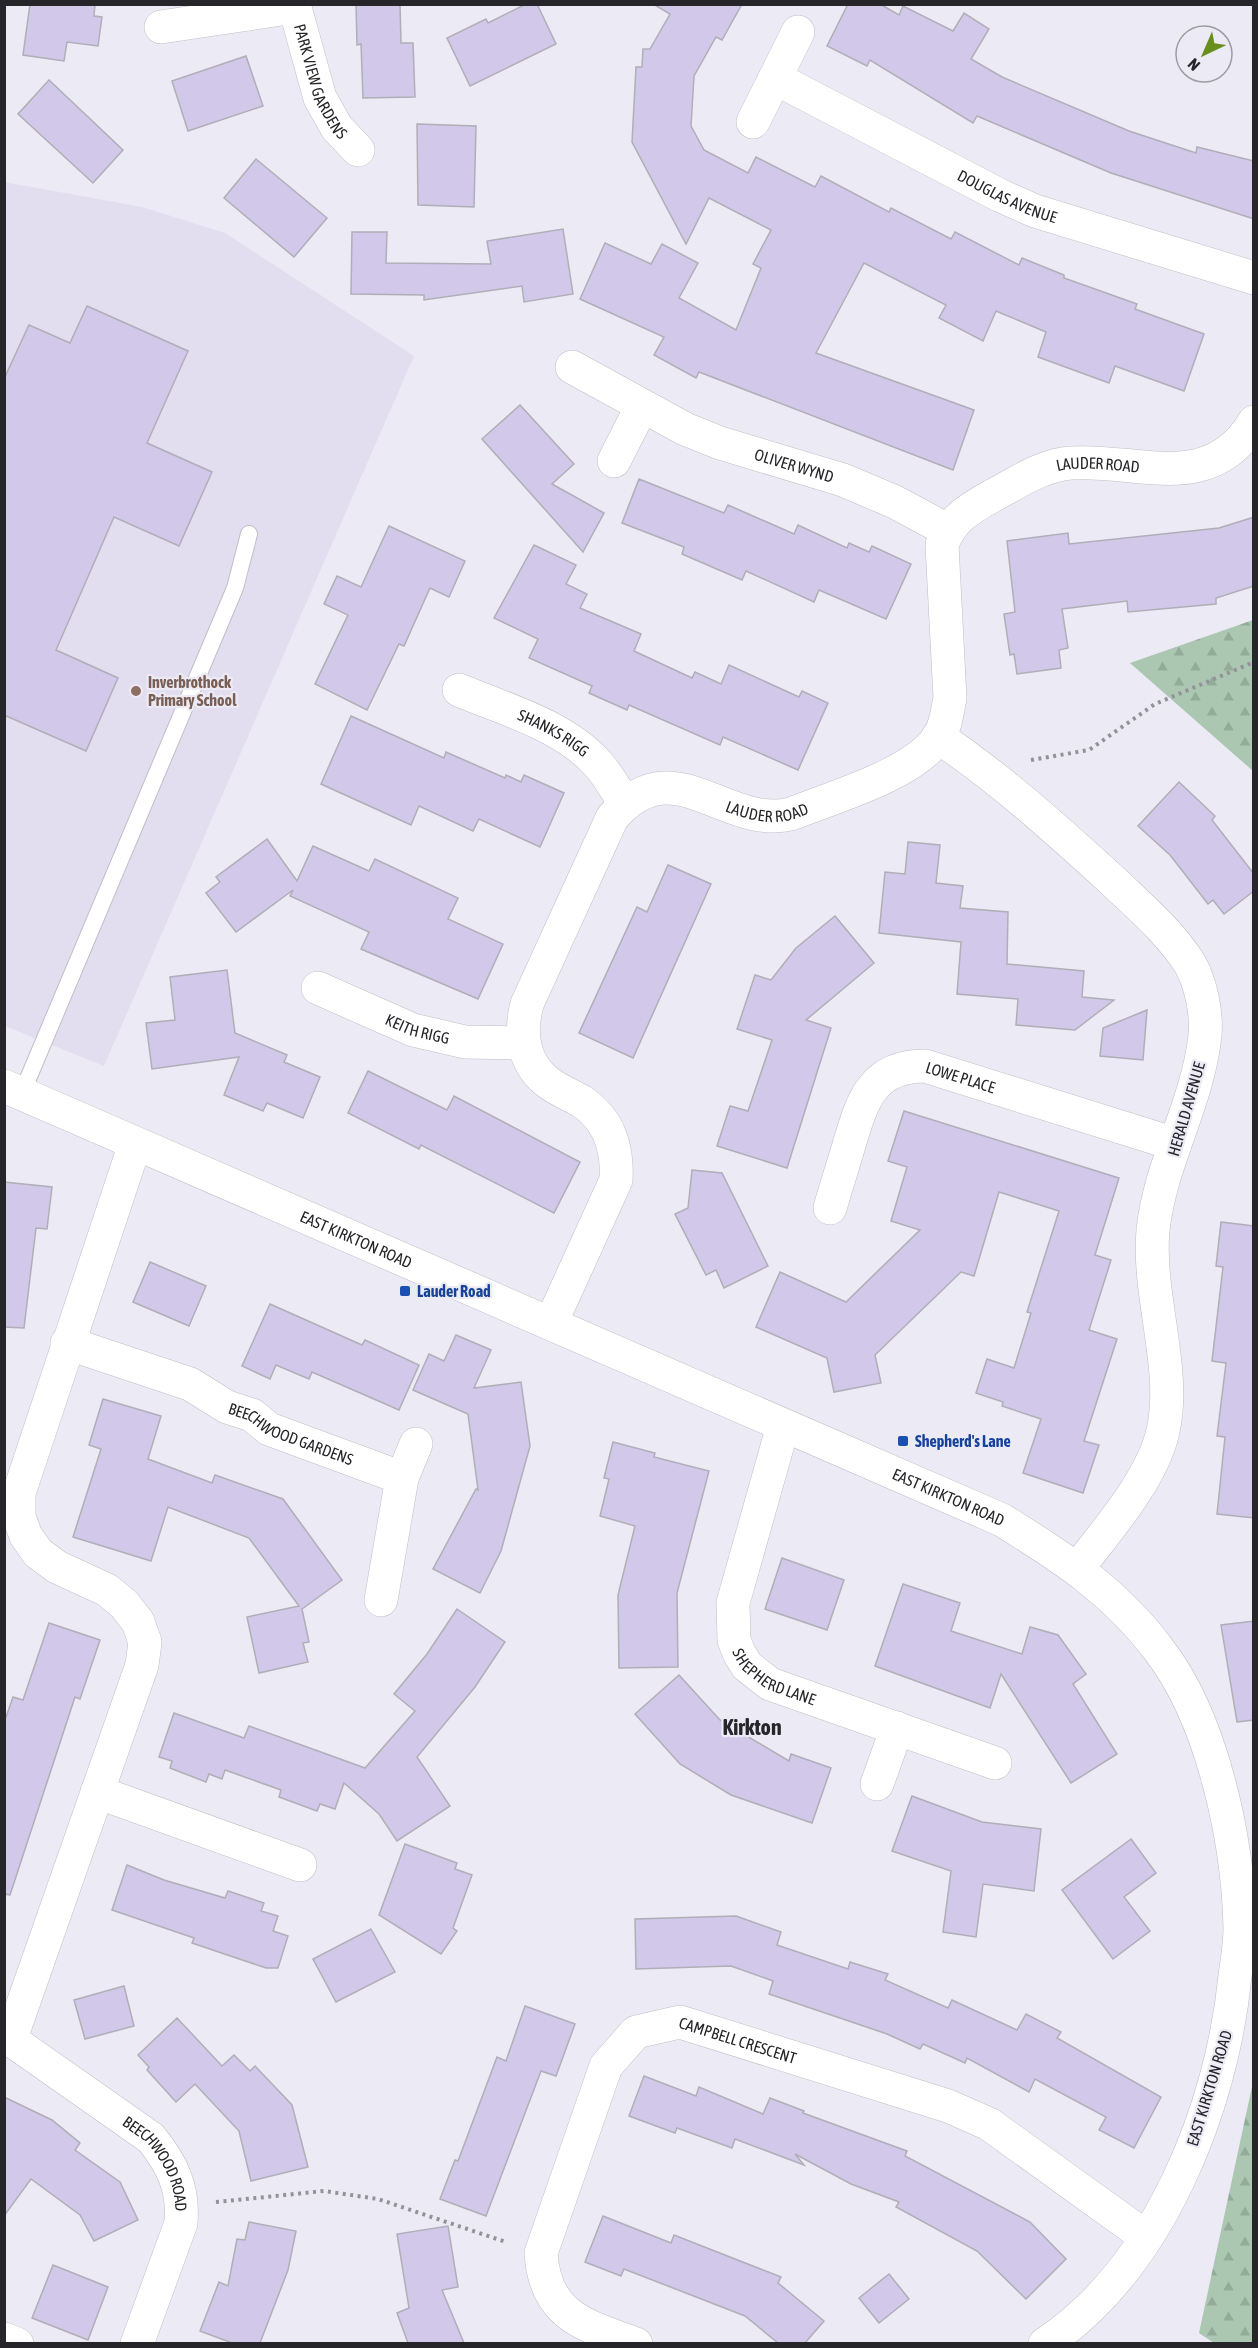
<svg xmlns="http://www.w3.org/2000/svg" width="1258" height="2348" font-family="'Asap Condensed',sans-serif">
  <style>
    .built { fill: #e2deef }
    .forest { fill: url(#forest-firs) }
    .building { fill: #d1c8ea; stroke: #b0aeb7; stroke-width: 1.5 }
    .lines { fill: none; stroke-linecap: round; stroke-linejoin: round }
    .service-casing { stroke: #c0bec7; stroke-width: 18 }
    .minor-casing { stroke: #c0bec7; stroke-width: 34 }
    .path { stroke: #949299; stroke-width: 4; stroke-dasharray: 3 4.5; stroke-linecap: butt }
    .service { stroke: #fff; stroke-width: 16 }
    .minor { stroke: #fff; stroke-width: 33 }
    .education-dot { fill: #8d6e63; stroke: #eceaf4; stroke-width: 2 }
    .transit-dot { fill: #1a4fb4; stroke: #eceaf4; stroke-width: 2 }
    .labels { text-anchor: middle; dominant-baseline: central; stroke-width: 4.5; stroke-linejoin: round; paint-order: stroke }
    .street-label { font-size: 16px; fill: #262529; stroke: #eceaf4 }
    .education-label { font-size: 16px; font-weight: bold; fill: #785e54; stroke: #eceaf4; text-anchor: start }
    .transit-label { font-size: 16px; font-weight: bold; fill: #164399; stroke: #eceaf4; text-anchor: start }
    .district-label { font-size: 22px; font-weight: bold; fill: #262529; stroke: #eceaf4 }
  </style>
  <defs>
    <pattern id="forest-firs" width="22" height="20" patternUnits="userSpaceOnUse" patternTransform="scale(1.5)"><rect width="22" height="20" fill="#abc7b2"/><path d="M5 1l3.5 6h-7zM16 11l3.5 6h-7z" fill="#93ab99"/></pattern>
  </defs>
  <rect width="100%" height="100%" fill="#eceaf4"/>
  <path class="built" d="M4 182 142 207 225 233 414 356 104 1066 5 1026Z"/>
  <g class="forest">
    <path d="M1253 620 1254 621 1253 771 1130 663Z"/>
    <path d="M1253 2082V2343H1214L1199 2333Z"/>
  </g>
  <g class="building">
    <path d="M30 4H95L94 16 102 17 98 46 67 42 64 61 23 55Z"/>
    <path d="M356 4H400L401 43H413L415 97 363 98 361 44 357 45Z"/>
    <path d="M526 4H537L556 44 470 86 447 38 486 19 488 23Z"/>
    <path d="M653 4H742L722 40 716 37 694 76 691 126 704 150 748 173 756 157 815 187 821 176 889 212 891 208 951 239 955 232 1019 265 1022 258 1064 275V278L1137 304 1135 309 1204 334 1184 391 1115 366 1109 383 1038 357 1046 332 996 311 983 341 939 318 946 305 864 263 816 353 974 410 953 470 699 372 696 378 654 355 664 337 580 299 605 243 651 264 662 244 698 263 679 298 736 330 761 268 753 264 771 230 709 198 686 244 632 142 636 67H642L643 49H650L670 14Z"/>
    <path d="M848 4H880L899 15 903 6 953 31 964 13 989 29 971 59 1002 77 1129 131 1196 153 1197 147 1254 161V219L1111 173 977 116 973 123 870 60 867 66 827 46Z"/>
    <path d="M246 56 263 106 188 131 172 81Z"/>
    <path d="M49 80 123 150 93 183 18 114Z"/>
    <path d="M417 124 476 126 474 207 418 205Z"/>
    <path d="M256 159 327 218 294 257 224 198Z"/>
    <path d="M563 229 573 294 524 302 522 286 424 300V295L351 294 352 232H387L386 263 491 264 487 241Z"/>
    <path d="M87 306 188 351 147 443 212 472 179 546 114 517 56 650 118 678 86 751 4 715V379L29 325 70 343Z"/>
    <path d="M520 405 574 464 552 484 604 513 583 552 482 439Z"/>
    <path d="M639 479 724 513 728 505 794 534 798 525 847 548 849 543 869 552 872 546 911 564 886 619 819 590 814 602 746 571 742 580 682 554 684 547 622 523Z"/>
    <path d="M1254 517V586L1216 598V604L1128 612 1127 601 1062 609 1068 648 1059 650 1061 668 1017 674 1014 654 1010 655 1004 614 1015 612 1007 541 1068 533 1069 544 1219 528Z"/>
    <path d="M389 526 465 561 449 597 430 588 404 646 399 644 367 710 315 684 348 615 324 604 337 576 361 587Z"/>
    <path d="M534 545 576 565 566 584 587 594 580 608 641 634 634 651 692 678 695 672 721 684 729 665 799 697 802 691 828 703 798 770 723 737 720 745 629 705 627 710 589 693 592 686 529 658 538 639 494 618Z"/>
    <path d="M351 716 444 758 446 752 505 778 506 775 521 782 524 775 564 793 540 847 479 819 473 831 419 806 411 825 321 784Z"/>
    <path d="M1179 782 1215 816 1212 820 1254 874V891L1224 914 1213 900 1208 904 1170 855 1138 826Z"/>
    <path d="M267 839 297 881 313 846 369 871 375 859 458 898 448 919 503 944 478 999 361 949 369 932 290 896 293 890 236 932 206 893 220 882 216 877Z"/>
    <path d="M908 842 940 845 936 883 963 886 960 908 1008 912 1007 964 1084 971 1082 997 1114 1000 1075 1030 1016 1025 1018 999 957 994 961 942 879 933 885 872 905 874Z"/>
    <path d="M668 865 711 884 633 1058 579 1033 637 907 647 912Z"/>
    <path d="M835 916 874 963 806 1020 831 1028 787 1168 717 1146 730 1106 748 1111 772 1040 737 1029 755 975 771 980 796 948Z"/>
    <path d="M227 970 235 1033 287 1055 284 1062 320 1077 303 1118 267 1103 263 1111 224 1095 239 1057 152 1069 146 1023 175 1020 170 977Z"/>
    <path d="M1147 1010 1143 1060 1100 1056 1103 1028Z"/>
    <path d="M368 1071 447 1110 454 1096 580 1162 554 1213 421 1145 419 1149 348 1113Z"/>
    <path d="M904 1111 1119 1178 1095 1255 1111 1260 1089 1330 1117 1339 1084 1441 1099 1445 1083 1493 1023 1473 1041 1419 1002 1406 1003 1402 976 1393 987 1359 1014 1368 1031 1313 1027 1312 1059 1211 999 1192 974 1276 961 1272 875 1355 881 1383 834 1392 827 1358 756 1327 780 1272 846 1302 920 1230 891 1221 907 1167 888 1161Z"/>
    <path d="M692 1170 722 1173 768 1266 724 1288 716 1270 706 1275 675 1214 688 1208Z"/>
    <path d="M4 1182 52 1187 47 1229 36 1228 24 1328 4 1327Z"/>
    <path d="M1221 1222 1254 1226V1518L1217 1514 1225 1437 1217 1436 1226 1363 1212 1361 1223 1267 1216 1266Z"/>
    <path d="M150 1262 206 1286 189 1326 133 1302Z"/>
    <path d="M270 1304 362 1345 365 1340 419 1365 399 1410 312 1372 309 1379 276 1365 270 1379 242 1366Z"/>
    <path d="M456 1335 491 1350 474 1388 521 1382 530 1446 501 1551 480 1593 433 1569 476 1489 478 1490 468 1414 413 1390 429 1354 444 1361Z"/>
    <path d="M103 1399 161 1416 148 1459 212 1483 215 1475 283 1499 342 1580 302 1609 309 1642 303 1643 308 1662 259 1673 247 1617 299 1606 249 1538 168 1507 151 1561 73 1537 101 1449 89 1445Z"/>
    <path d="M613 1442 655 1453 654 1457 709 1471 677 1593 678 1667 619 1668 618 1595 635 1526 600 1516 609 1479 604 1478Z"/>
    <path d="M782 1558 844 1580 827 1630 765 1609Z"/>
    <path d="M903 1584 960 1603 951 1631 1022 1654 1030 1627 1058 1635 1086 1674 1073 1684 1117 1754 1071 1783 1001 1674 990 1708 875 1666Z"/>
    <path d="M457 1609 505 1642 475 1687 417 1757 450 1806 397 1841 379 1814 344 1783 335 1809 320 1804 317 1811 279 1797 281 1790 225 1770 222 1779 209 1774 206 1782 170 1768 172 1761 159 1757 174 1713 244 1738 249 1726 365 1768 415 1711 394 1694 427 1654Z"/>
    <path d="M1254 1621V1720L1237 1722 1221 1625Z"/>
    <path d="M49 1623 100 1640 80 1699 75 1697 10 1895 4 1894V1723L13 1697 23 1700Z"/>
    <path d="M679 1675 720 1720 789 1761 791 1754 831 1768 812 1823 731 1795 680 1764 635 1714Z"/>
    <path d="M912 1796 982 1822 1041 1829 1034 1891 983 1884 976 1937 943 1932 951 1871 892 1851Z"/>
    <path d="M1131 1839 1156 1873 1124 1897 1150 1931 1113 1959 1062 1890Z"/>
    <path d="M405 1844 457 1863 455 1869 472 1875 453 1928 457 1931 441 1954 379 1915Z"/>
    <path d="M127 1865 164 1880 225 1898 228 1891 264 1903 261 1911 278 1916 273 1931 288 1936 278 1968H266L192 1943 194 1938 112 1910Z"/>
    <path d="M736 1916 781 1932 777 1945 848 1969 850 1962 888 1974 885 1980 948 2008 952 2000 1017 2030 1026 2014 1061 2032 1057 2038 1161 2097 1134 2148 1099 2130 1106 2117 1035 2079 1029 2092 967 2058 965 2063 923 2044 920 2049 887 2034 769 1994 773 1981 731 1966 636 1969 635 1919Z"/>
    <path d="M371 1929 395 1972 336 2002 313 1959Z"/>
    <path d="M124 1986 134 2026 85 2039 74 2000Z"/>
    <path d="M525 2006 575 2024 556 2076 541 2071 486 2216 440 2199 455 2160 458 2161 497 2057 506 2061Z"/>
    <path d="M177 2018 222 2066 234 2055 250 2071 255 2066 292 2105 308 2167 251 2181 239 2131 195 2084 176 2102 147 2070 149 2067 138 2055Z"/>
    <path d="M644 2076 696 2096 699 2087 763 2114 770 2098 804 2111 803 2113 907 2151 905 2156 1030 2222 1066 2259 1026 2299 977 2251 896 2207 899 2202 851 2184 795 2154 804 2165 735 2139 732 2148 677 2128 675 2133 629 2116Z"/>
    <path d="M4 2097 52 2120 80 2143 75 2150 120 2182 138 2220 94 2241 80 2215 31 2179 4 2216Z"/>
    <path d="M603 2216 671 2243 674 2235 781 2277 778 2283 824 2321 805 2343H778L745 2316 624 2269 621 2276 585 2262Z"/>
    <path d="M249 2222 296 2231 288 2270 260 2343H232L200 2331 219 2282 228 2286 237 2239 245 2240Z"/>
    <path d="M448 2226 458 2287 442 2290 464 2343H408L397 2313 409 2308 397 2234Z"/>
    <path d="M53 2265 108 2287 88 2340 32 2318Z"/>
    <path d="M889 2274 909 2299 879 2323 859 2298Z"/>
  </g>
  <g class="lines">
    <defs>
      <path id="service" d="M22 1093 235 588 249 534"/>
      <g id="minor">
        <path id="s1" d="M294 4 320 98 337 128 358 150"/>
        <path d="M161 27 294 7"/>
        <path id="s2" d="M775 78 1001 196 1035 211 1254 278"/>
        <path d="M753 122 798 32"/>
        <path id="s3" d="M572 367 685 429 720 443 843 480 895 502 947 530"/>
        <path d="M614 461 642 406"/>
        <path id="s4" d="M459 690C506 710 563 725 598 764 608 775 616 790 624 802"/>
        <path d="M938 737C1001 779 1058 831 1113 881 1140 907 1170 932 1190 964 1201 983 1207 1014 1205 1035 1198 1103 1160 1163 1153 1230 1147 1295 1177 1369 1163 1431 1153 1478 1107 1530 1078 1568"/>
        <path id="s5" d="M318 988 413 1030 465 1042 523 1043"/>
        <path id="s6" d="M4 1086 1002 1520C1063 1558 1115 1591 1159 1650 1213 1720 1238 1841 1240 1928 1240 1944 1237 1961 1235 1976 1222 2108 1159 2268 1045 2344"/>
        <path id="s7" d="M830 1208C836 1187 843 1166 849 1145 862 1102 871 1066 925 1066L1175 1144"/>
        <path id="s8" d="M551 1323 616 1180C618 1148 609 1119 581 1101 569 1094 555 1089 545 1080 522 1060 520 1031 527 1004L612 818C673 745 724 830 791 814 833 797 912 775 938 738 946 727 947 712 950 698L942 545C951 519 969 509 992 496 1017 483 1042 465 1071 463 1137 458 1210 496 1254 422"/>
        <path id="s9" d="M67 1343 190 1384 227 1407 252 1415 269 1429 402 1478 381 1600"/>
        <path id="s10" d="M783 1426 733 1603 734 1640 739 1653 747 1666 770 1684 995 1763"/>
        <path d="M402 1478 416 1444"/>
        <path d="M877 1784 897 1728"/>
        <path d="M97 1792 300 1865"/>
        <path id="s11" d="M4 2035 151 2138C172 2164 184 2188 181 2223L137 2344"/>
        <path d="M11 2038 142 1665 145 1642 138 1622 124 1604 107 1590 57 1567 38 1553 26 1536 19 1517V1493L135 1144"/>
        <path d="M4 2339 17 2344"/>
        <path id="s12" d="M636 2344C585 2325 545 2317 541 2253L606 2066 636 2032 680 2022 948 2106 989 2124 1146 2237"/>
      </g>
    </defs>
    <use href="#service" class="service-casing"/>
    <use href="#minor" class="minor-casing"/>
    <g class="path">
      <path d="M1031 760 1089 750 1155 704 1254 662"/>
      <path d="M216 2202 324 2191 378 2199 506 2242"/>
    </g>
    <use href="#service" class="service"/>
    <use href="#minor" class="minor"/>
  </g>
  <circle class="education-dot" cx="136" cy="691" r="6"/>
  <g class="transit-dot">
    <rect x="399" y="1285" width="12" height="12" rx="3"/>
    <rect x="897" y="1435" width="12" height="12" rx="3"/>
  </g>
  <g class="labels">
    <g class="street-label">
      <text stroke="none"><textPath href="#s1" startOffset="82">PARK VIEW GARDENS</textPath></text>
      <text stroke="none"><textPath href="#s2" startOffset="261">DOUGLAS AVENUE</textPath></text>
      <text stroke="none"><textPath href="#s3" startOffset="244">OLIVER WYND</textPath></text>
      <text stroke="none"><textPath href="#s8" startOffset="1318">LAUDER ROAD</textPath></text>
      <text stroke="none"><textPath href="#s4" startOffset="104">SHANKS RIGG</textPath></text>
      <text stroke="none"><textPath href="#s8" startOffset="746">LAUDER ROAD</textPath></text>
      <text stroke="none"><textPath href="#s5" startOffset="108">KEITH RIGG</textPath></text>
      <text stroke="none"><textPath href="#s7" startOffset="224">LOWE PLACE</textPath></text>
      <text transform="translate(1186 1109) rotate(-74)">HERALD AVENUE</text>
      <text stroke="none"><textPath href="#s6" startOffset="384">EAST KIRKTON ROAD</textPath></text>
      <text stroke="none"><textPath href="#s9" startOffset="243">BEECHWOOD GARDENS</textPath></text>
      <text stroke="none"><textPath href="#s6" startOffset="1030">EAST KIRKTON ROAD</textPath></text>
      <text stroke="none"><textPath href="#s10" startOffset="279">SHEPHERD LANE</textPath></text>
      <text stroke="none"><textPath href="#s12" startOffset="492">CAMPBELL CRESCENT</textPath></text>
      <text transform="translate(1209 2088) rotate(-73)">EAST KIRKTON ROAD</text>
      <text stroke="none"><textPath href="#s11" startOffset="204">BEECHWOOD ROAD</textPath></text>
    </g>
    <g class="education-label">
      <text x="148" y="682">Inverbrothock<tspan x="148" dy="18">Primary School</tspan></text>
    </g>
    <g class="transit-label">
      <text x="417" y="1291">Lauder Road</text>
      <text x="915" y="1441">Shepherd's Lane</text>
    </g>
    <g class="district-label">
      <text x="752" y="1727">Kirkton</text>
    </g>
  </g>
  <rect width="1258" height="2348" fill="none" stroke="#262529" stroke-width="12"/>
  <g transform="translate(1204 54) rotate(224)"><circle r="28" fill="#eceaf4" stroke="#9d9ba3" stroke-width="1.5"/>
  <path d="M0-4.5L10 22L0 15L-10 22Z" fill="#688f1d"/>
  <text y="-9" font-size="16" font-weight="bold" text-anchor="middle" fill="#262529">N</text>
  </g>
</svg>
